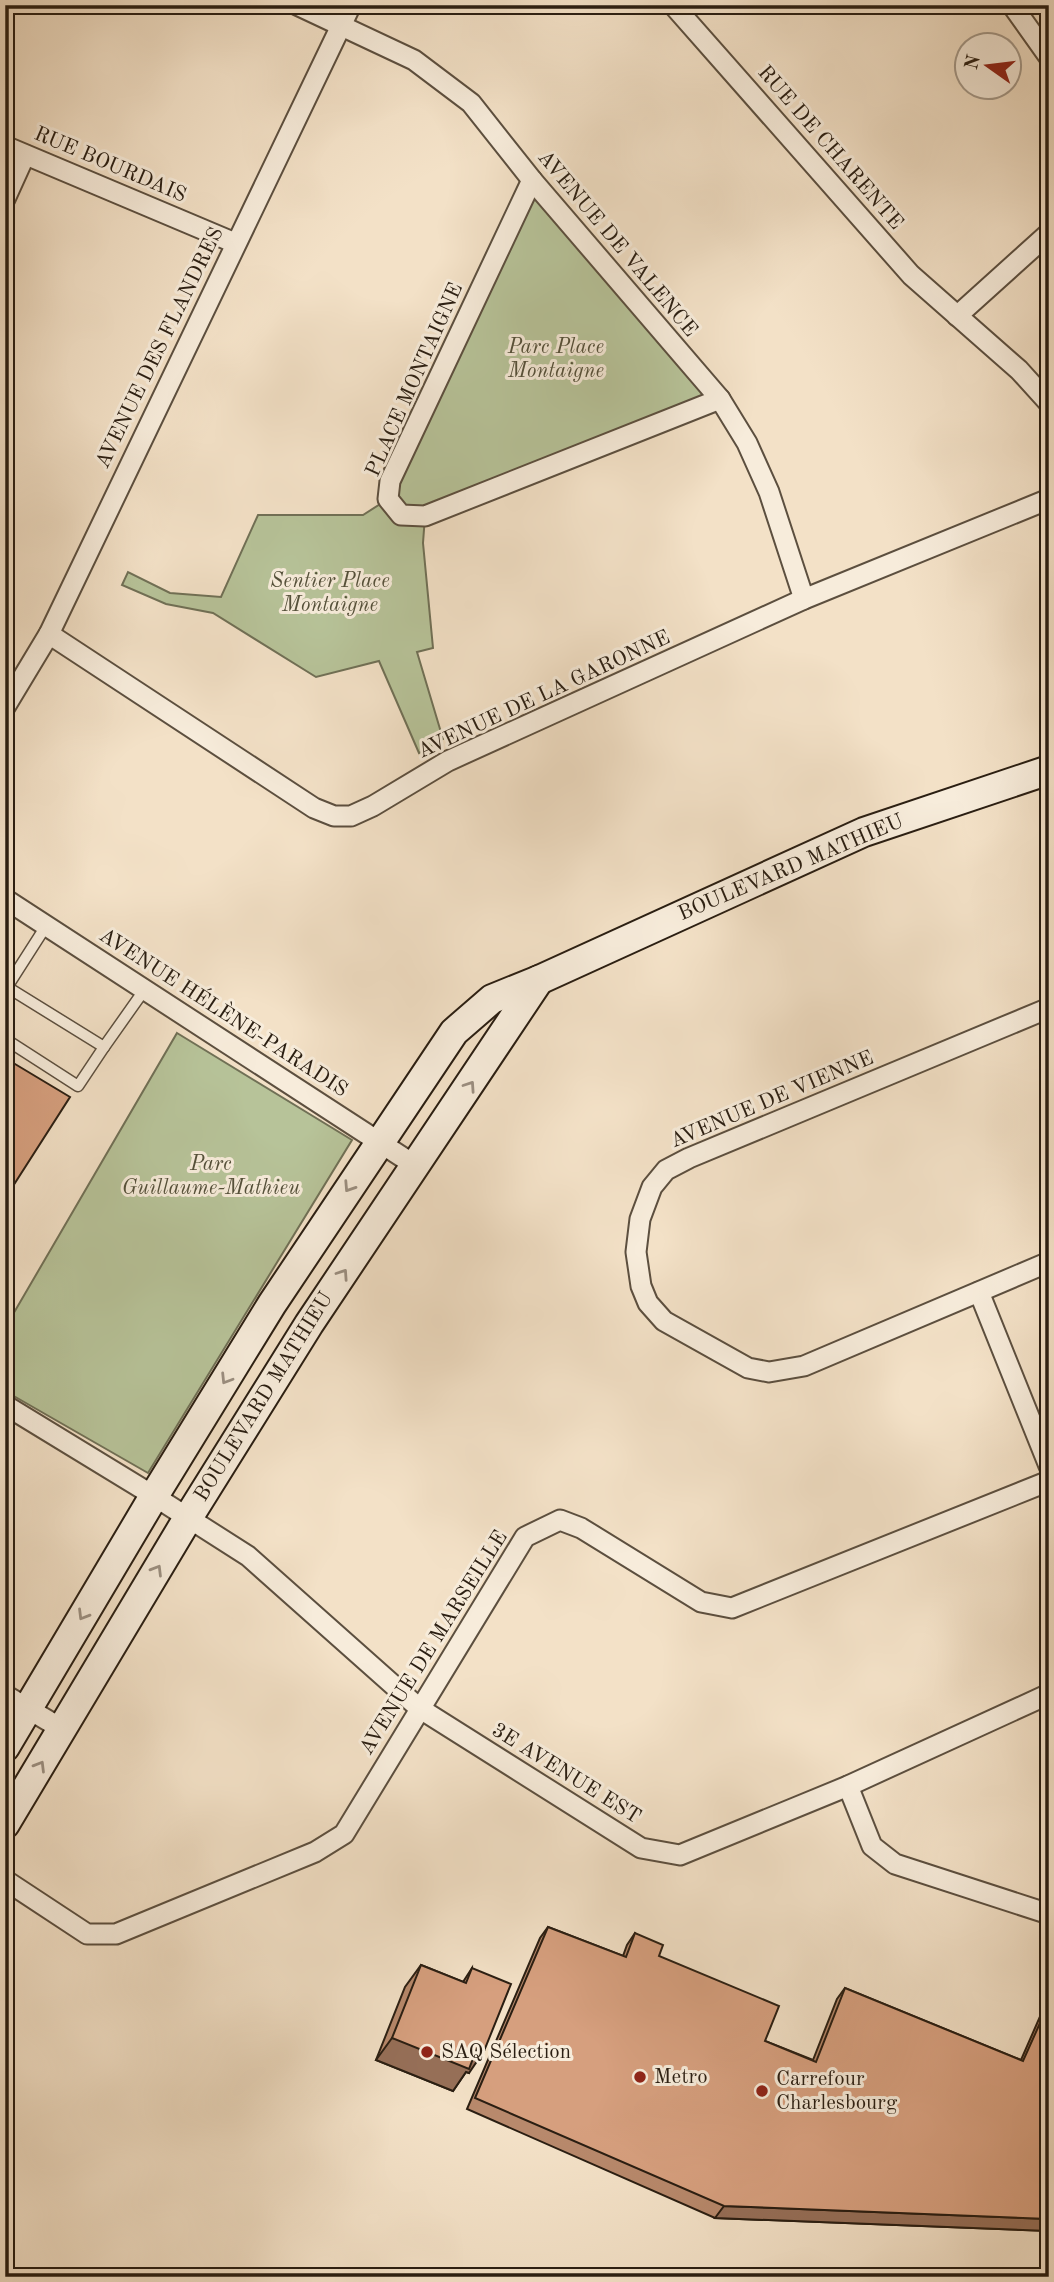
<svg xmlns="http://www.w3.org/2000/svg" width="1054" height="2282" font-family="'Old Standard TT',serif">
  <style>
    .green { fill: #b7c399; stroke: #707056; stroke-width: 2 }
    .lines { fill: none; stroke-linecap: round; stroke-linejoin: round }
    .lane-casing { stroke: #5c4f3f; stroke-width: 13 }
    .street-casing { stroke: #5c4f3f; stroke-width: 23 }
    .secondary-casing { stroke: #2a1e12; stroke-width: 32 }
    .lane { stroke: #f7ecdb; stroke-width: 10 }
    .street { stroke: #f7ecdb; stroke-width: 19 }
    .secondary { stroke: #f7ecdb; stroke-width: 28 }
    .wall { fill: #b8896c; stroke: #2a1e12; stroke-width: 2 }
    .shaded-wall { fill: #966f58; stroke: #2a1e12; stroke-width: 2 }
    .building { fill: #d69f7e; stroke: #2a1e12; stroke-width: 2 }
    .oneway { stroke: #9b8f81 }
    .poi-dot { fill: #8f2418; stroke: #f7ecdb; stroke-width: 2.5 }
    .labels { text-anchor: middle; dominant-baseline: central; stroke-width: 6; stroke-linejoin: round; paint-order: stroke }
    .street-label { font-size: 21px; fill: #2a1e12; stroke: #f7ecdb }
    .park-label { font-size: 21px; font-style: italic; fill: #54503a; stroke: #f7ecdb }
    .poi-label { font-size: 21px; fill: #2a1e12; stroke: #f7ecdb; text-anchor: start }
  </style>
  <rect width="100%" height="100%" fill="#f3e1c7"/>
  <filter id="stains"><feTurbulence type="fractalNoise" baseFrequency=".00286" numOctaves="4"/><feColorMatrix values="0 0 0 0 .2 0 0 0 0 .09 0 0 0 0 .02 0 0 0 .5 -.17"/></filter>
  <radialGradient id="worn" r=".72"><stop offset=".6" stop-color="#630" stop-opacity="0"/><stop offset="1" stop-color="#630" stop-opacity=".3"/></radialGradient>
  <g class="green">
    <path d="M532 180 720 399 425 516 423 543 433 648 417 652 443 739 419 753 379 661 316 677 213 613 166 604 122 585 128 572 170 593 221 597 258 515H363L388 499Z"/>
    <path d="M177 1033 352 1140 148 1473 5 1391V1328Z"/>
  </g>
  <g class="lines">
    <defs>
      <g id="lane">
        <path d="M46 926 7 987 104 1047 145 989"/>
        <path d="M5 1039 78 1086 104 1047"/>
      </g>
      <g id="street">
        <path d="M297 5 414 60 471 103 532 180 720 399 747 443 769 492 804 599"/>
        <path d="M673 5 911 275 1019 370 1049 403"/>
        <path d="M1012 5 1049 57"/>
        <path d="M5 146 235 243"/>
        <path d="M532 180 390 481 388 499 401 515 425 516 720 399"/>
        <path d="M5 199 25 155"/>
        <path d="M957 316 1049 233"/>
        <path d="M49 634 314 808 334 816H351L373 806 448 761 804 599 1049 499"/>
        <path d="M5 707 49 634 351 5"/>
        <path d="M5 899 416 1166"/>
        <path d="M1049 1008 689 1158 666 1170 652 1187 640 1219 636 1252 641 1286 648 1303 664 1321 748 1368 769 1372 804 1366 1049 1262"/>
        <path d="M979 1292 1049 1466"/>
        <path d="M5 1405 154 1496 248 1556 419 1708 641 1848 680 1855 848 1786 1049 1694"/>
        <path d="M5 1695 62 1729"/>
        <path d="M848 1786 872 1846 895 1864 1049 1914"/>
        <path d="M5 1880 87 1934H116L315 1852 344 1834 525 1537 560 1520 581 1528 701 1602 732 1608 1049 1481"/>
      </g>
      <g id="secondary">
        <path d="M5 1747 154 1496 272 1304 454 1032 492 999 539 980 864 832 1049 770"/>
        <path d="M5 1824 188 1518 309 1324 539 980"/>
      </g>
    </defs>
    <use href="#lane" class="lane-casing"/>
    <use href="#street" class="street-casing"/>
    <use href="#secondary" class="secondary-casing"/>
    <use href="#lane" class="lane"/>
    <use href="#street" class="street"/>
    <use href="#secondary" class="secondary"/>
  </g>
  <g class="wall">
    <path d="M548 1927 623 1956 627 1945 635 1933 659 1956 765 2041 813 2060 837 1999 845 1988 1021 2060 1049 1996V2231L715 2218 467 2109 540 1938Z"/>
    <path d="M421 1965 463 1982 472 1968 469 2073 466 2072 453 2091 376 2060 405 1987Z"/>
  </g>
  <g class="shaded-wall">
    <path d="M392 2038 477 2048 484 2051 469 2073 466 2072 453 2091 376 2060Z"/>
    <path d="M724 2206 1049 2219V2231L715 2218Z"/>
  </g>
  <g class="building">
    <path d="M5 1058 70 1097 6 1197H5Z"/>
    <path d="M548 1927 626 1957 635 1933 663 1945 659 1956 779 2006 765 2041 816 2062 845 1988 1023 2061 1049 2003V2219L724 2206 475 2098Z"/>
    <path d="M421 1965 466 1983 472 1968 511 1984 484 2051 477 2048 469 2069 392 2038Z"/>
  </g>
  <defs><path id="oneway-chevron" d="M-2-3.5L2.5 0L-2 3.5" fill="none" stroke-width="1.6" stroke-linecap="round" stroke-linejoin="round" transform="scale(1.75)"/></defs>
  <g class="oneway">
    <use href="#oneway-chevron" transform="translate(470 1086) rotate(-56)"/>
    <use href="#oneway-chevron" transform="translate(349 1187) rotate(123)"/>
    <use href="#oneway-chevron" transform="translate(343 1274) rotate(-56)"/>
    <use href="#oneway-chevron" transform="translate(226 1379) rotate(122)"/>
    <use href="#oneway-chevron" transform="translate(157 1570) rotate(-59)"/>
    <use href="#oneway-chevron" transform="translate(83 1615) rotate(121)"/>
    <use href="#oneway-chevron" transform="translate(40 1766) rotate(-59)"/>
  </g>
  <g class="poi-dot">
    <circle cx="427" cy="2052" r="7"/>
    <circle cx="640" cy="2077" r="7"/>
    <circle cx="762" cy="2091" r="7"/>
  </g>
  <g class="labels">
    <g class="street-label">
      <text transform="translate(830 148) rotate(49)">RUE DE CHARENTE</text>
      <text transform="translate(110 165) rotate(23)">RUE BOURDAIS</text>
      <text transform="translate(617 244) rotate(50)">AVENUE DE VALENCE</text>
      <text transform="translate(160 348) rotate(-64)">AVENUE DES FLANDRES</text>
      <text transform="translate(415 380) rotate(-66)">PLACE MONTAIGNE</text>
      <text transform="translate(544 695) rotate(-25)">AVENUE DE LA GARONNE</text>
      <text transform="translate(791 868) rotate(-23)">BOULEVARD MATHIEU</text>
      <text transform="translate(223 1013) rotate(33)">AVENUE HÉLÈNE-PARADIS</text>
      <text transform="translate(772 1100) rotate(-23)">AVENUE DE VIENNE</text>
      <text transform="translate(264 1397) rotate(-58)">BOULEVARD MATHIEU</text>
      <text transform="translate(434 1643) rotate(-58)">AVENUE DE MARSEILLE</text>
      <text transform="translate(566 1774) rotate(32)">3E AVENUE EST</text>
    </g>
    <g class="park-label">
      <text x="556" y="347">Parc Place<tspan x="556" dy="24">Montaigne</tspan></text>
      <text x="330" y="581">Sentier Place<tspan x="330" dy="24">Montaigne</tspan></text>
      <text x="211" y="1164">Parc<tspan x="211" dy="24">Guillaume-Mathieu</tspan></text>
    </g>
    <g class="poi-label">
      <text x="441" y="2052">SAQ Sélection</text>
      <text x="654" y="2077">Metro</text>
      <text x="776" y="2079">Carrefour<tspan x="776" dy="24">Charlesbourg</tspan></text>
    </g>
  </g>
  <rect width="1054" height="2282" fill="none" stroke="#f3e1c7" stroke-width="28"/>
  <rect x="7" y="7" width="1040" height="2268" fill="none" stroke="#2a1e12" stroke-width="3.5"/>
  <rect x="14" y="14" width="1026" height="2254" fill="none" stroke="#2a1e12" stroke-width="2"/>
  <g transform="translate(988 66) rotate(284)"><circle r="33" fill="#f7ecdb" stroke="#a59a8b" stroke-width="2"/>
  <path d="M0-5L12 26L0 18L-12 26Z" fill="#8f2418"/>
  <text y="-10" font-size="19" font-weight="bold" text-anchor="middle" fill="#2a1e12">N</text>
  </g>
  <rect width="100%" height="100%" filter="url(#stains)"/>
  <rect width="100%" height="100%" fill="url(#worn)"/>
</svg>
